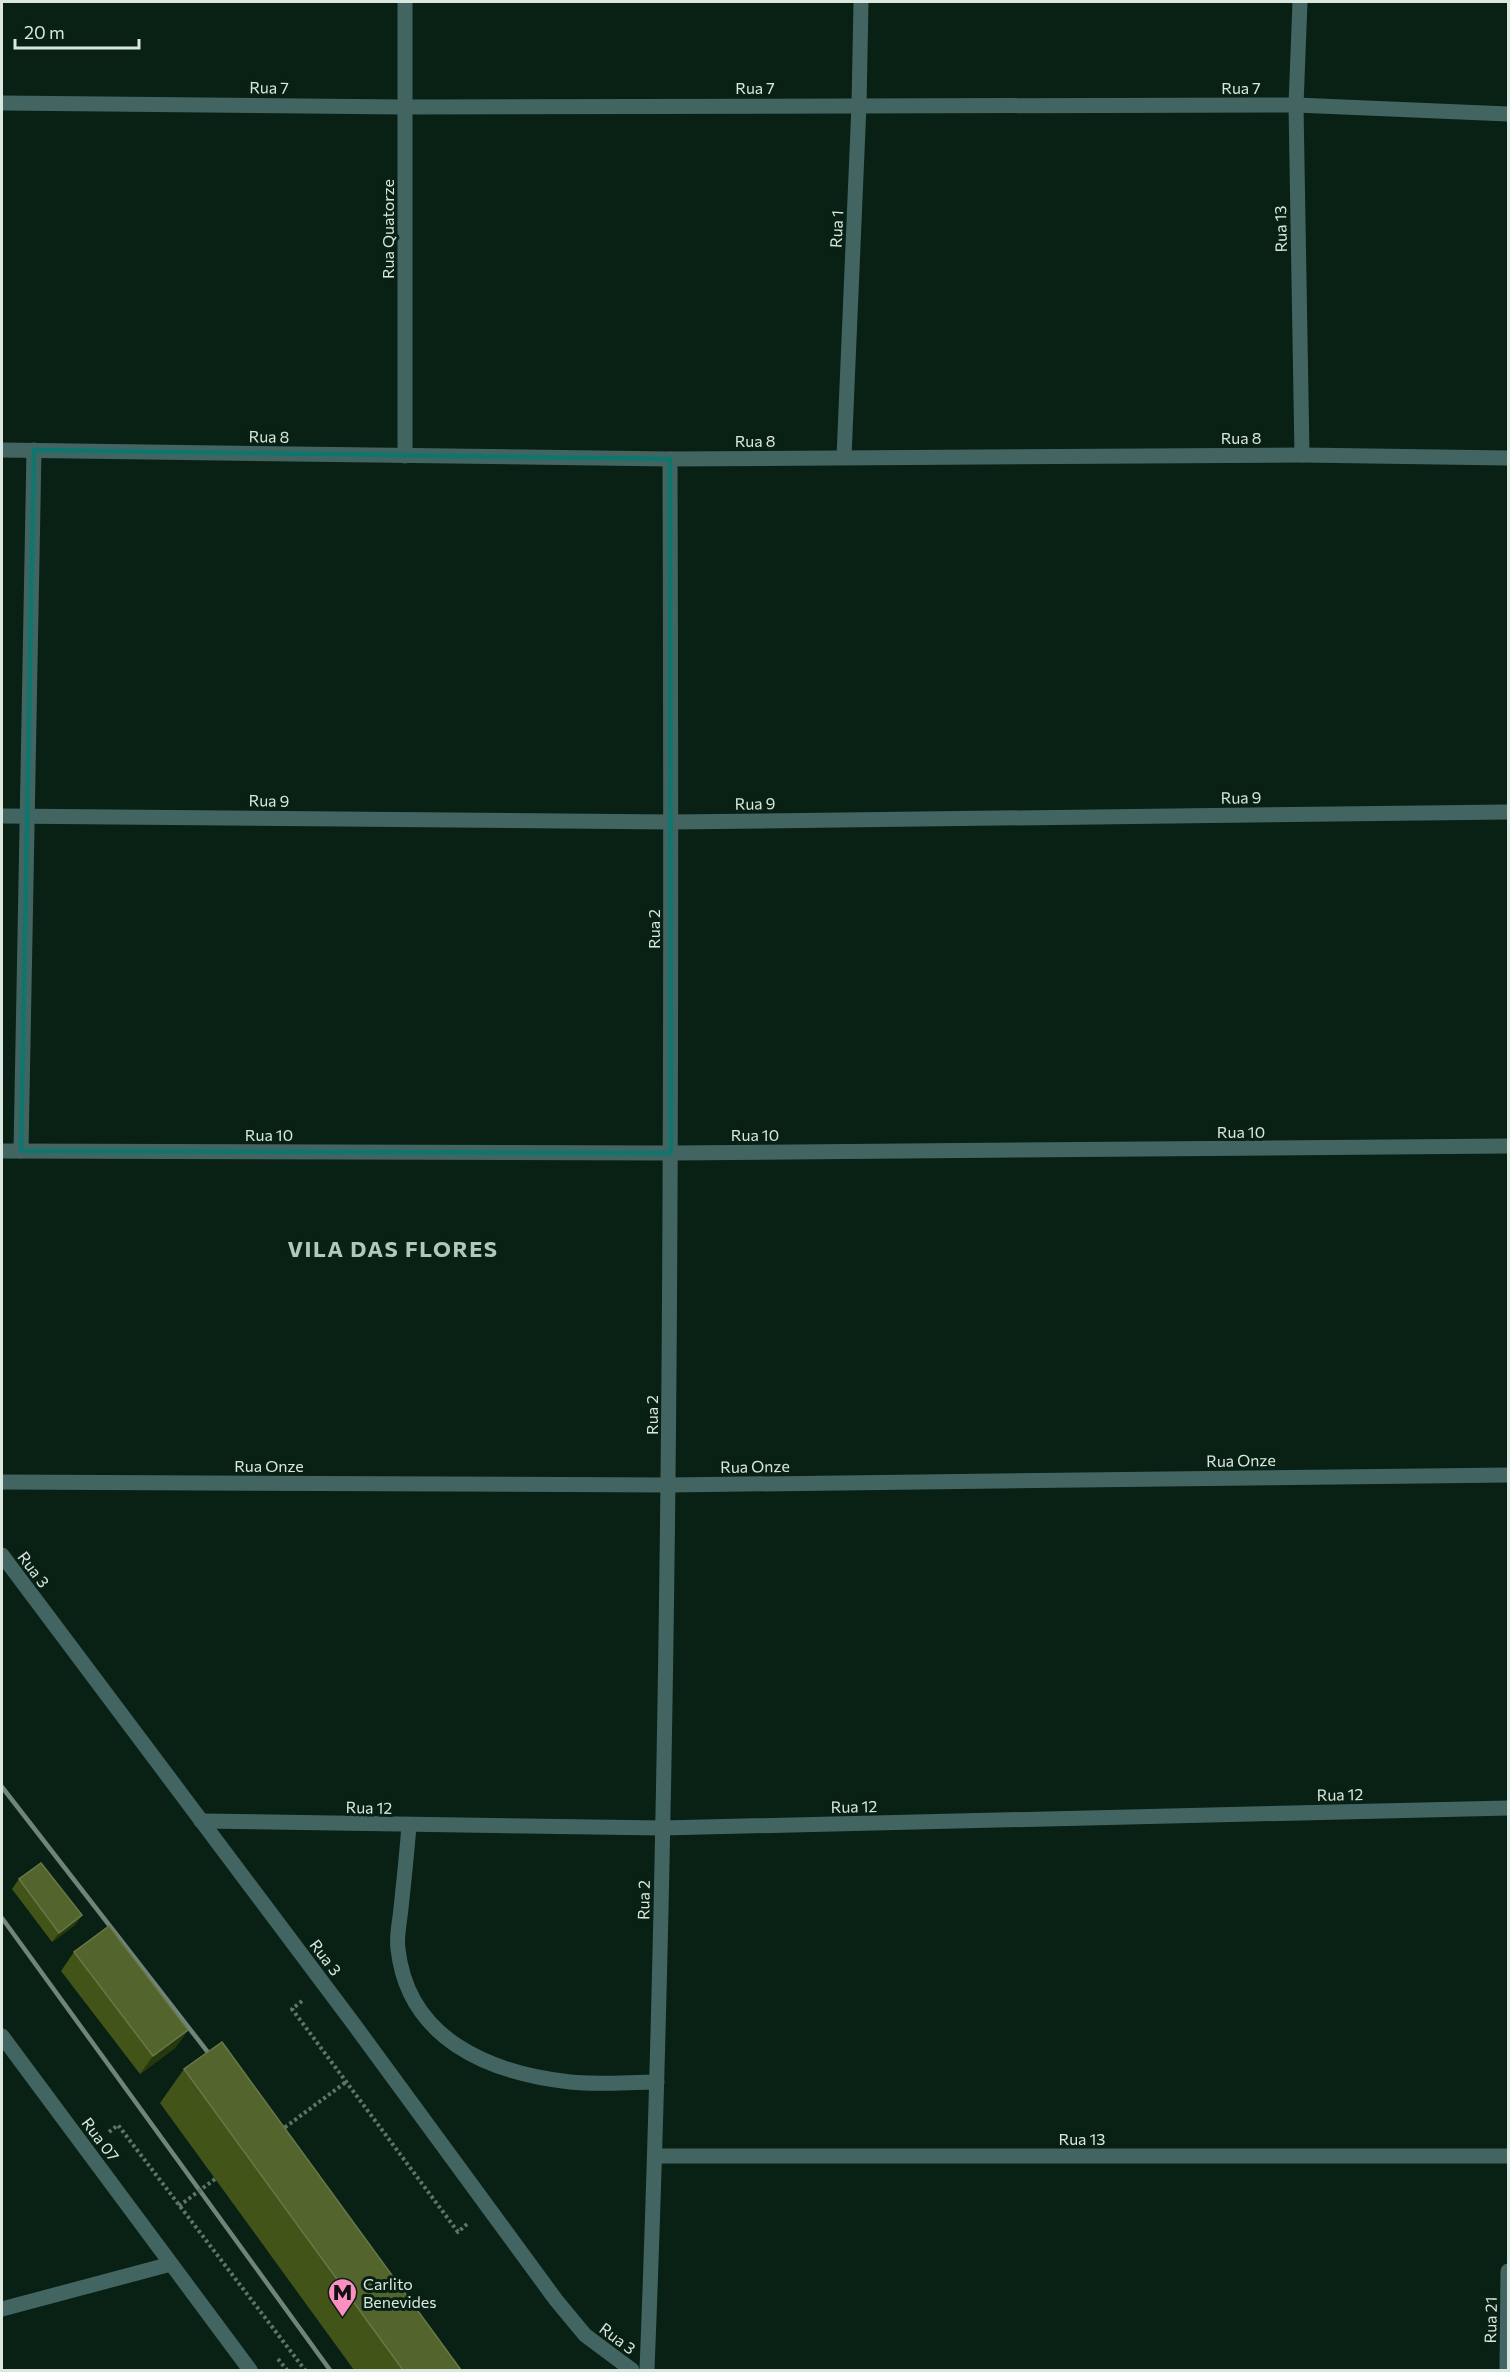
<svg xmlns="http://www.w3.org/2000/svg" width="1510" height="2372" font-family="Commissioner,sans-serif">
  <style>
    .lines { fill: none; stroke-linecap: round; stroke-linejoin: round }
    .path { stroke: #5f7368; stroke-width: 4; stroke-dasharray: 3 3; stroke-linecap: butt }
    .minor { stroke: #436562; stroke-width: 15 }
    .rail { stroke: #718479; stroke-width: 4.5 }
    .path-bridge { stroke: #5f7368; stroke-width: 4; stroke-dasharray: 3 3; stroke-linecap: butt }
    .wall { fill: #435418 }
    .shaded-wall { fill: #25390d }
    .building { fill: #53642d; stroke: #687849; stroke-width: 1.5 }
    .marked { fill: none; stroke: #0f766e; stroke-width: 4.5; stroke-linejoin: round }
    .labels { text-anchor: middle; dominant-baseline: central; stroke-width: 6; stroke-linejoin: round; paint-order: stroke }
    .street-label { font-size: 16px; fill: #d9e7de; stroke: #092114 }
    .poi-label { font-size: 16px; fill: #d9e7de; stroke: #092114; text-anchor: start }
    .district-label { font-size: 22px; font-weight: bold; letter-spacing: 1.5px; fill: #adc9b7; stroke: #092114 }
  </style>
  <rect width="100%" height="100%" fill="#092114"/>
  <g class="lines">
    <g class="path">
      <path d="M302 2001 292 2009 458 2232 467 2224"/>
      <path d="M109 2132 118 2125 305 2370"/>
      <path d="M278 2359 287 2370"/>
    </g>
    <g class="minor">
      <path d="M405 2V456"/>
      <path d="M1300 2 1296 105 1302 455"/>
      <path d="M2 103 404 107 1296 105 1508 114"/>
      <path d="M2 450 670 459 1302 455 1508 458"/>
      <path d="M844 457 859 105 861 2"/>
      <path d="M2 816 671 822 1508 812"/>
      <path d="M2 1151 671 1153 1508 1146"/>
      <path d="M21 1151 34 450"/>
      <path d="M2 1482 669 1485 1508 1475"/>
      <path d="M2 1555 353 2023 556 2300 585 2335 632 2370"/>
      <path d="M201 1821 662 1828 1508 1808"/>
      <path d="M409 1825C407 1853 404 1880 401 1908 400 1921 396 1936 398 1949 408 2039 489 2073 570 2082 598 2085 628 2082 657 2082"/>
      <path d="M2 2036 250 2370"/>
      <path d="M656 2156H1508"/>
      <path d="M2 2309 171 2264"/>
      <path d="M647 2370C672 1734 672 1096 670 459"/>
      <path d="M1507 2370 1508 2271"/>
    </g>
    <g class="rail">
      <path d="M2 1787 217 2064"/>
      <path d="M2 1918 330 2370"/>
    </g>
    <g class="path-bridge">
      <path d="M280 2131 346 2082"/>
      <path d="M179 2206 219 2176"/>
    </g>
  </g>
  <g class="wall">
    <path d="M19 1879 82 1915 75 1925 52 1942 12 1889Z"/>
    <path d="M74 1952 188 2030 175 2048 140 2074 61 1971Z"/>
    <path d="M184 2069 461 2370H354L160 2103Z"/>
  </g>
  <g class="shaded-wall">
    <path d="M82 1915 75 1925 52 1942 59 1933Z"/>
    <path d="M188 2030 175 2048 140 2074 153 2056Z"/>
  </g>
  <g class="building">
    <path d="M41 1863 82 1915 59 1933 19 1879Z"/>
    <path d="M109 1926 188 2030 153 2056 74 1952Z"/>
    <path d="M222 2042 461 2370H403L184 2069Z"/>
  </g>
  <path class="marked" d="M34 450 670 459 671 1153 21 1151Z"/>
  <defs>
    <symbol id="metro-pin" viewBox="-11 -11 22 30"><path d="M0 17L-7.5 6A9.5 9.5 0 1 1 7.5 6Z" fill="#fd8ec0" stroke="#092114"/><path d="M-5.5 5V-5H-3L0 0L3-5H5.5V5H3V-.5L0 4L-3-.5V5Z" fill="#111"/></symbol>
  </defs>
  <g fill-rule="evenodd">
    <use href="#metro-pin" x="326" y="2276" width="33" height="45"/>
  </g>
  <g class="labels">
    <g class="street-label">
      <text transform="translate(269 87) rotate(1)">Rua 7</text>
      <text x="755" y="87">Rua 7</text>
      <text x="1241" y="87">Rua 7</text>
      <text transform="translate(387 229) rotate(-90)">Rua Quatorze</text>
      <text transform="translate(836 229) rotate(-87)">Rua 1</text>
      <text transform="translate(1280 229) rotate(-91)">Rua 13</text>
      <text transform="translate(269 436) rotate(1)">Rua 8</text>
      <text x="1241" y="437">Rua 8</text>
      <text x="755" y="440">Rua 8</text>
      <text transform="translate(1241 797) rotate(-1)">Rua 9</text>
      <text transform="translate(269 800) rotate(1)">Rua 9</text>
      <text transform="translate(755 803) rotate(-1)">Rua 9</text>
      <text transform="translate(653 929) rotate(-90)">Rua 2</text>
      <text x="1241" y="1131">Rua 10</text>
      <text x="269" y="1134">Rua 10</text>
      <text x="755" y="1134">Rua 10</text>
      <text transform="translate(651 1415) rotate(-90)">Rua 2</text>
      <text transform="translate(1241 1460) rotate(-1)">Rua Onze</text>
      <text x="269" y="1465">Rua Onze</text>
      <text transform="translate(755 1466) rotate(-1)">Rua Onze</text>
      <text transform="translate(34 1569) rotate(53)">Rua 3</text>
      <text transform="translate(1340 1794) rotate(-1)">Rua 12</text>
      <text transform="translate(854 1806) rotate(-1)">Rua 12</text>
      <text transform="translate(369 1807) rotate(1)">Rua 12</text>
      <text transform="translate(643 1900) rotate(-89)">Rua 2</text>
      <text transform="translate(326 1957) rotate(53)">Rua 3</text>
      <text x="1082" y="2138">Rua 13</text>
      <text transform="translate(101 2139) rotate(53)">Rua 07</text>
      <text transform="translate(1490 2320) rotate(-89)">Rua 21</text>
      <text transform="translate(618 2338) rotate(37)">Rua 3</text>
    </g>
    <g class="poi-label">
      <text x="363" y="2283">Carlito<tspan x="363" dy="18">Benevides</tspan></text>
    </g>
    <g class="district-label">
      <text x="393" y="1248">VILA DAS FLORES</text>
    </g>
  </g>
  <rect width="1510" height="2372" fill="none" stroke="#d9e7de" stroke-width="6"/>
  <path d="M15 39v9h124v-9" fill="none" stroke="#d9e7de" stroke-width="3"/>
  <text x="24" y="39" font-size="18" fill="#d9e7de" stroke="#092114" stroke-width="4.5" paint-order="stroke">20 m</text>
</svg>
